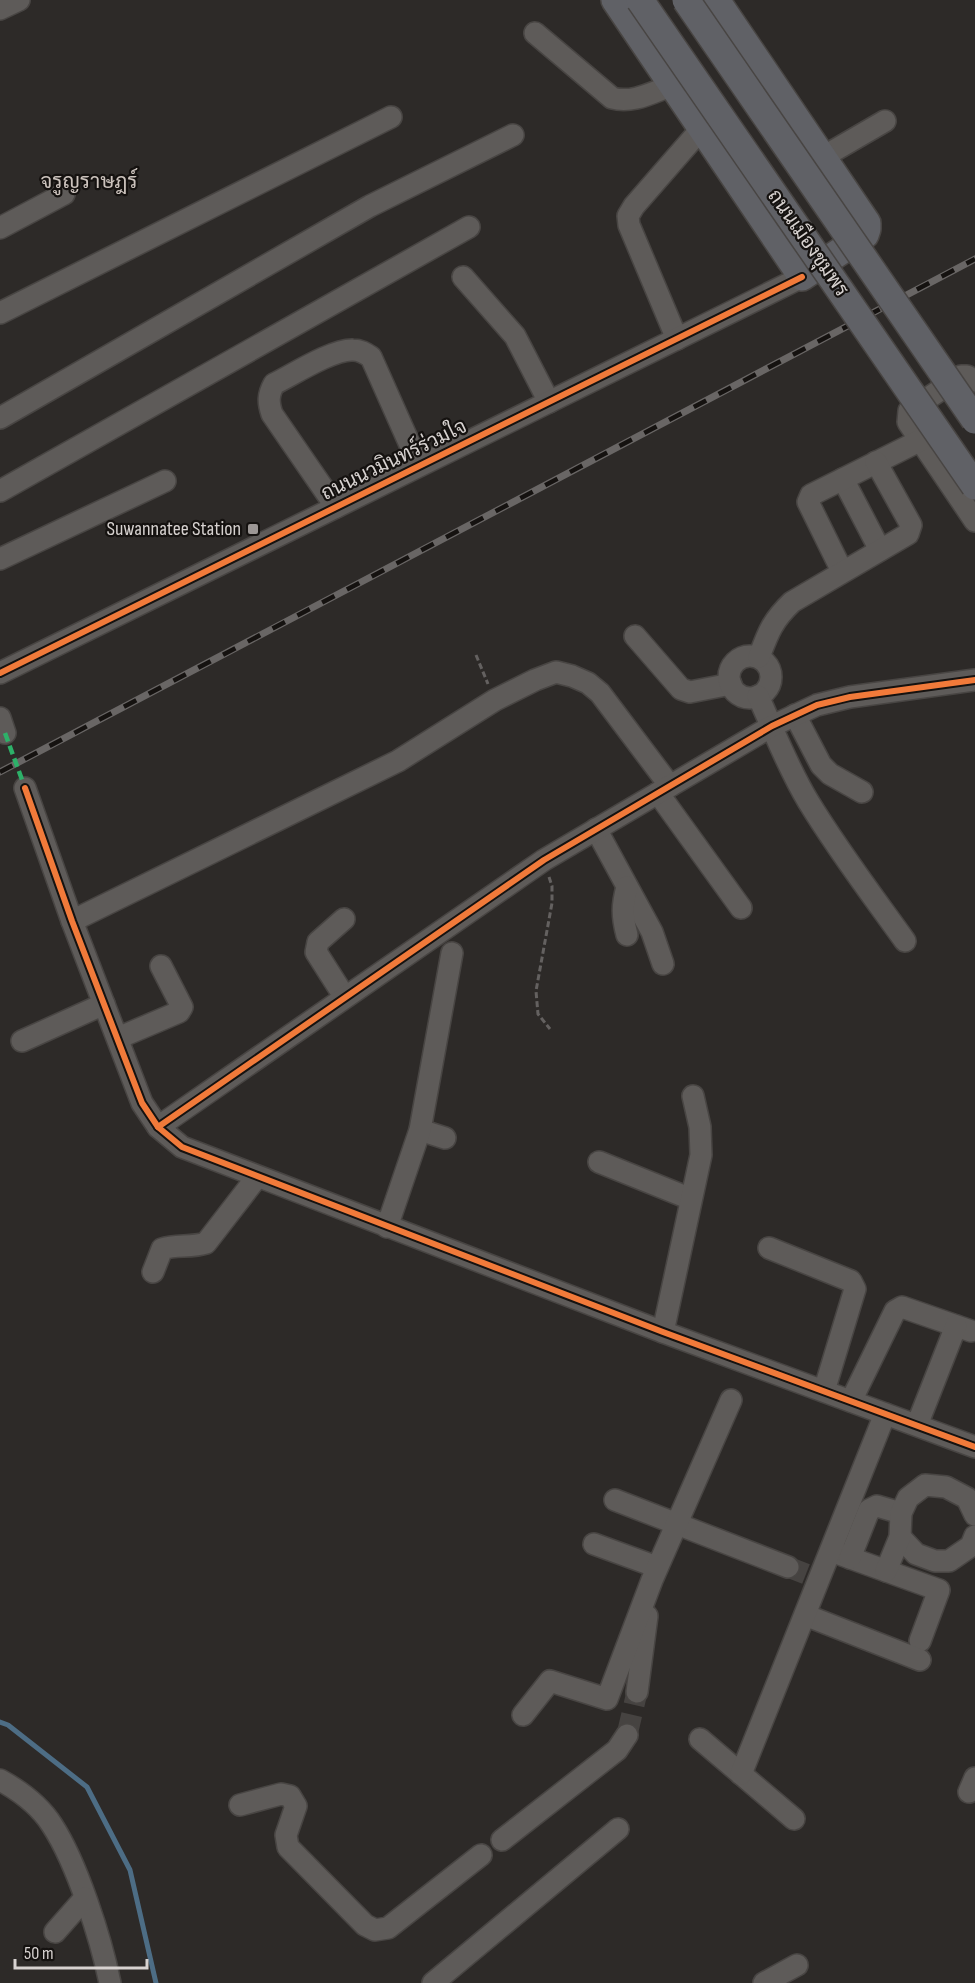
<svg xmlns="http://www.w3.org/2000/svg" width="975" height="1983" font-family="'Sofia Sans Condensed',Sarabun,sans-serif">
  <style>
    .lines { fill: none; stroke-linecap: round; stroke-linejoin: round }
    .stream { stroke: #4d6d85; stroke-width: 5 }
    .minor-tunnel { stroke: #464341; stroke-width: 21; stroke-dasharray: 21 10; stroke-linecap: butt }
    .minor-casing { stroke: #484543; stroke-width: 24 }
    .major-casing { stroke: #484543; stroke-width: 30 }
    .path { stroke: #646160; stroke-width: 3; stroke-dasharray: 6 3; stroke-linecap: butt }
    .minor { stroke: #5e5b59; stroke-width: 21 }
    .major { stroke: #606166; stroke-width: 27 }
    .rail-casing { stroke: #696665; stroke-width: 7 }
    .rail { stroke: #151210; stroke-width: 4.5; stroke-dasharray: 14; stroke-linecap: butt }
    .major-bridge-casing { stroke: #484543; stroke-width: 30; stroke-linecap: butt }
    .major-bridge { stroke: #606166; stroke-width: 27 }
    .quiet { stroke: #2db169; stroke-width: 4.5; stroke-dasharray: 9 4.5; stroke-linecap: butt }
    .cycleway-casing { stroke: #151210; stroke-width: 10 }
    .cycleway { stroke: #f17a3a; stroke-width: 6 }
    .poi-dot { fill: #9c9795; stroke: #151210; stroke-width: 2 }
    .labels { text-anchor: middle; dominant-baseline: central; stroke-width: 4.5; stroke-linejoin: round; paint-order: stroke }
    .street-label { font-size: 20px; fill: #d7d2d0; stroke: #151210 }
    .poi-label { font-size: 20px; fill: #d7d2d0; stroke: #151210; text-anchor: end }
    .neighbourhood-label { font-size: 21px; fill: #ccc3bd; stroke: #151210 }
  </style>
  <rect width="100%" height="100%" fill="#2d2a28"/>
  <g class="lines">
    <path class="stream" d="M0 1722 8 1725 87 1787 130 1870 156 1983"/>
    <g class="minor-tunnel">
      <path d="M788 1567 806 1574"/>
      <path d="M627 1735 637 1692"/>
    </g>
    <defs>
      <g id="minor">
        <path d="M0 9 19 0"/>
        <path d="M535 33 612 98C633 104 653 92 673 85"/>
        <path d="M823 157 885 121"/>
        <path d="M0 228 64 194"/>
        <path d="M463 277 515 336 549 402"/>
        <path d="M0 313 391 117"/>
        <path d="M677 339 629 225 628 216 634 206 702 128"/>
        <path d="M975 381 967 376H961L909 411 908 422 975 521"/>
        <path d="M0 418 370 206 513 135"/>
        <path d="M843 479 880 550"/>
        <path d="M0 491 469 227"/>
        <path d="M336 507 272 414C268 402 268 395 274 384 294 374 333 349 353 350 360 350 365 353 371 357L419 465"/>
        <path d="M0 559 165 481"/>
        <path d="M842 571 808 502 811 495 919 441"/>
        <path d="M635 636 681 689 690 692 731 684"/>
        <circle cx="750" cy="677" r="21"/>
        <path d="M759 657C768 633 772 621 792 602L908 534 911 525 876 462"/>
        <path d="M0 673 802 277"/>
        <path d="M758 696C774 731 788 768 808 801 837 849 872 895 905 941"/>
        <path d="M795 715 821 765 830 774 862 792"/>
        <path d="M0 718 5 733"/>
        <path d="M25 788 72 921 142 1103 158 1127 182 1147 663 1332 975 1447"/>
        <path d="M658 793 741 908"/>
        <path d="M596 829 652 932 663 964"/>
        <path d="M72 921 398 761 495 700 535 680 556 672 572 676 588 683 600 693 670 786"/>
        <path d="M627 935C622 916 622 905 627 887"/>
        <path d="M344 996 316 952 318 942 344 919"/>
        <path d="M118 1038 179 1012 182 1007 161 966"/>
        <path d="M22 1041 104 1004"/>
        <path d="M158 1127 544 860 772 726 817 705 850 697 975 680"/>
        <path d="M420 1130 445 1138"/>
        <path d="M599 1162 691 1199"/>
        <path d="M387 1227 420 1130 452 953"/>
        <path d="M769 1248 851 1281 855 1289 824 1391"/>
        <path d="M153 1272 162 1249C176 1244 191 1248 206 1243L257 1177"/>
        <path d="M663 1332 701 1155 700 1127 693 1096"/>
        <path d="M851 1401 895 1311 902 1307 971 1331"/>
        <path d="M917 1425 956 1326"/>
        <path d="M615 1500 788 1567"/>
        <path d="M900 1537 916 1554 935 1561H949L971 1546 975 1536"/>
        <path d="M594 1544 657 1567"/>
        <path d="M831 1551 939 1590 920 1641"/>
        <path d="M850 1558 869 1510 877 1506 901 1513"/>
        <path d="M886 1571 900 1537 901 1513 908 1498 925 1485 946 1487 967 1498 975 1515"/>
        <path d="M805 1615 920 1660"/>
        <path d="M637 1692 647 1616"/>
        <path d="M523 1715 550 1681 607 1699 652 1580 731 1400"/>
        <path d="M700 1739 794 1819"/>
        <path d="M741 1774 885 1414"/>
        <path d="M0 1780C20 1791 40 1806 52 1825 77 1863 101 1939 110 1983"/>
        <path d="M969 1792 975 1778"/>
        <path d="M240 1805 281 1794 290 1796 296 1806 286 1835 288 1847 365 1925 375 1930 388 1928 481 1855"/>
        <path d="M502 1840 617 1750 627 1735"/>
        <path d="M55 1932 85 1898"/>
        <path d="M433 1983 618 1829"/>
        <path d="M764 1983 797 1965"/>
      </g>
      <path id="major" d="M615 0 802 277 865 235 867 229V223L716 0"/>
    </defs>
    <use href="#minor" class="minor-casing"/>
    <use href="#major" class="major-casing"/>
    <g class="path">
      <path d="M476 655 488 684"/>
      <path d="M549 877 552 886V903L536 991 538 1014 550 1029"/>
    </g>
    <use href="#minor" class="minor"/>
    <use href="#major" class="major"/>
    <defs>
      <path id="rail" d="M0 772 975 259"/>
    </defs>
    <use href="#rail" class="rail-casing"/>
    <use href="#rail" class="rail"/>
    <defs>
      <g id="major-bridge">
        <path d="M640 0 975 486"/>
        <path d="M686 0 975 420"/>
      </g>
    </defs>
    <use href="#major-bridge" class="major-bridge-casing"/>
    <use href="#major-bridge" class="major-bridge"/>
    <path class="quiet" d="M5 733 25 788"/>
    <defs>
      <g id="cycleway">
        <path d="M0 673 802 277"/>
        <path d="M25 788 72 921 142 1103 158 1127 182 1147 663 1332 975 1447"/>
        <path d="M158 1127 544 860 772 726 817 705 850 697 975 680"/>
      </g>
    </defs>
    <use href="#cycleway" class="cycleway-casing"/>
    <use href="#cycleway" class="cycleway"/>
  </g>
  <rect class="poi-dot" x="247" y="523" width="12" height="12" rx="3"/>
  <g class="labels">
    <g class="street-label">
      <text transform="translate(808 243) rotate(55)">ถนนเมืองชุมพร</text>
      <text transform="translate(394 460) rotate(-26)">ถนนนวมินทร์ร่วมใจ</text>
    </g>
    <g class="poi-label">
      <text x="241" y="529">Suwannatee Station</text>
    </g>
    <g class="neighbourhood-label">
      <text x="89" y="181">จรูญราษฎร์</text>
    </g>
  </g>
  <path d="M15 1959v9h132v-9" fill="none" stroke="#d7d2d0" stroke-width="3"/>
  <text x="24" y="1959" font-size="18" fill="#d7d2d0" stroke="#151210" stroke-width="4.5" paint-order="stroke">50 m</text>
</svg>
